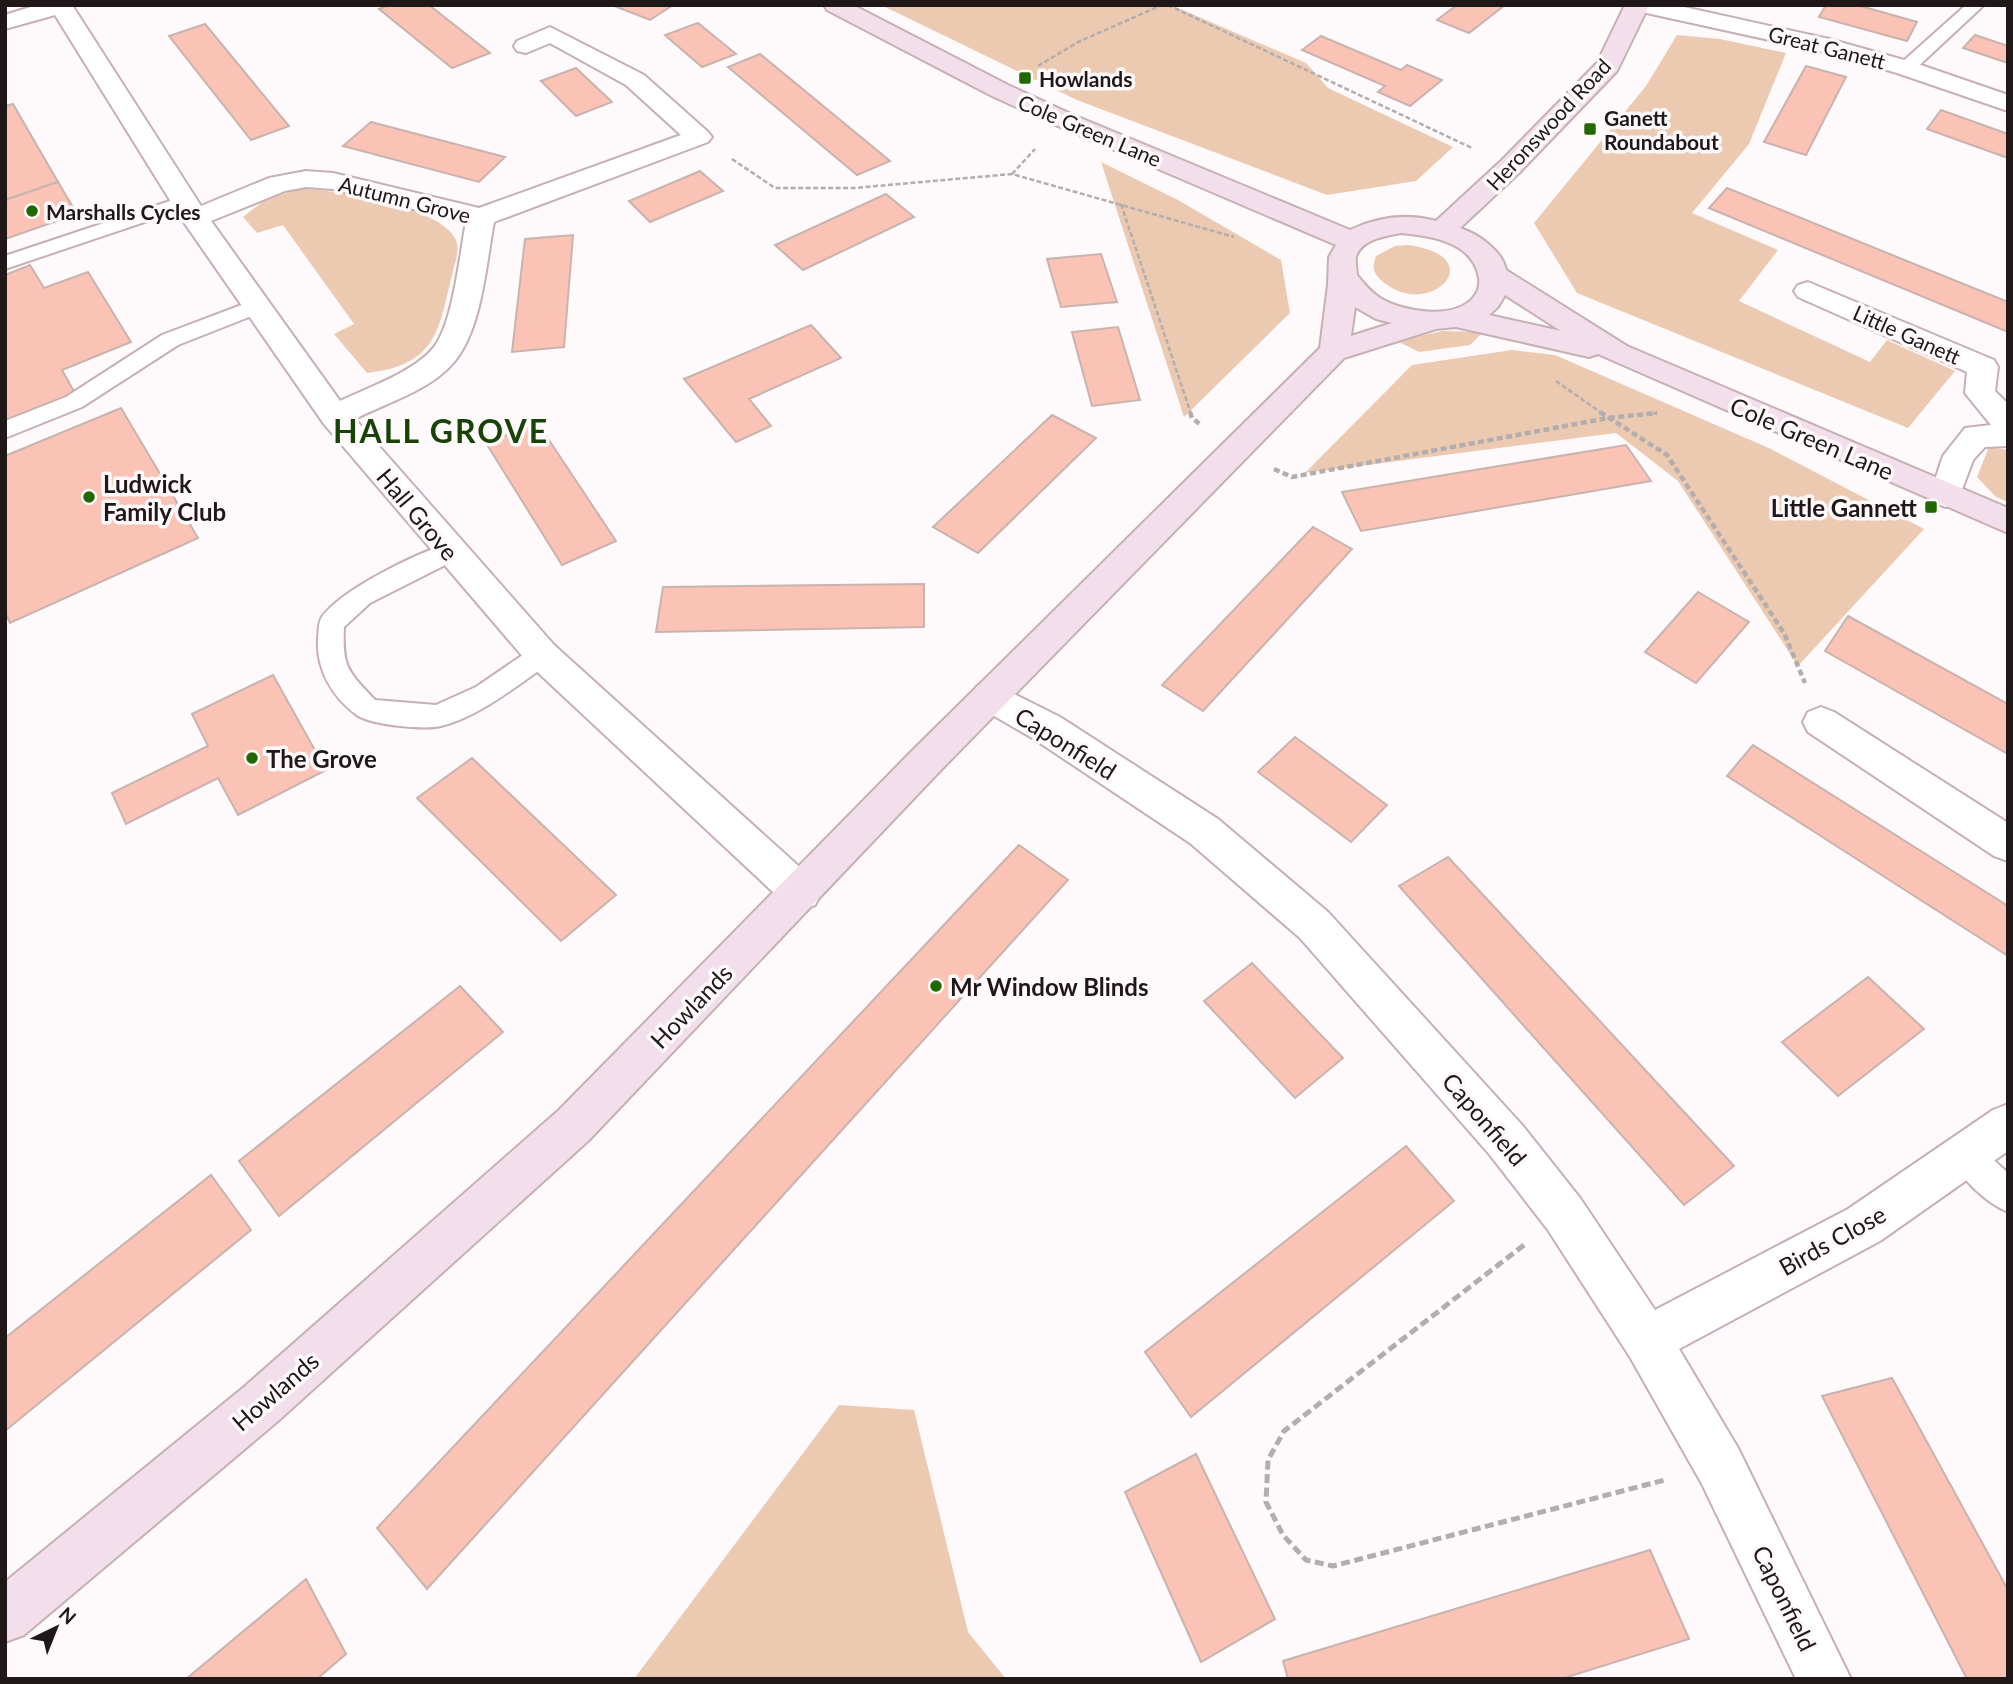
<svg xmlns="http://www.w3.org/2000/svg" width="2013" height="1684" font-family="Lato,sans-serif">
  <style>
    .green { fill: #ebcab1 }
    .building { fill: #fac3b6; stroke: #c9b3ae; stroke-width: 2 }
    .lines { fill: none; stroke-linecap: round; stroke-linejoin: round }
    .lane-casing { stroke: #c6b0b3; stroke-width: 4 }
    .street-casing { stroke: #c6b0b3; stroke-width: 4 }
    .secondary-casing { stroke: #c6b0b3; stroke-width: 4 }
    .path-far2 { stroke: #b3adae; stroke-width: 2.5; stroke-dasharray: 5 2.5; stroke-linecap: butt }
    .path-far1 { stroke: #b3adae; stroke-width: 4.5; stroke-dasharray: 6 3.5; stroke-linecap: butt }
    .path { stroke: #b3adae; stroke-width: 5; stroke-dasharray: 9 4.5; stroke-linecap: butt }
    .lane { fill: #fff; fill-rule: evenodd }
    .street { fill: #fff; fill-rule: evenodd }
    .secondary { fill: #f3deec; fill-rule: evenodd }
    .poi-dot { fill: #216801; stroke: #fef9fa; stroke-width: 2.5 }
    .labels { text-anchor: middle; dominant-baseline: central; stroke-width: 7; stroke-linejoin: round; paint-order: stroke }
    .far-street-label { font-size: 21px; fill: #1f1718; stroke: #fef9fa }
    .far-poi-label { font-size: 21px; font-weight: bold; fill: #1f1718; stroke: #fef9fa; text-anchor: start }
    .street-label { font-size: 24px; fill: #1f1718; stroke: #fef9fa }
    .poi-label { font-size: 24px; font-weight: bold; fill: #1f1718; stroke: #fef9fa; text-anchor: start }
    .district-label { font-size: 32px; font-weight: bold; letter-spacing: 2px; fill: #174307; stroke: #fef9fa }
  </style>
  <rect width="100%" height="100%" fill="#fef9fa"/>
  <g class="green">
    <path d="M881 5H1171L1306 63 1328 88 1453 147 1416 181 1327 195 1077 100Z"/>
    <path d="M1677 35 1720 39 1786 53 1749 144 1692 213 1778 250 1739 301 1870 362 1887 340 1955 371 1908 428 1577 293 1534 223 1646 86Z"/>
    <path d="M1101 162 1178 200 1281 260 1290 313 1184 417Z"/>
    <path d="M301 189C335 189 433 206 453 235 459 243 458 251 456 260 438 323 444 364 367 373L334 334 354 324 283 225 257 233 243 217 266 199Z"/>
    <path d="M1408 245C1495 257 1427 323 1381 280 1373 273 1372 266 1376 256L1395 246Z"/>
    <path d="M1443 331 1483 332 1470 345 1419 352 1397 341Z"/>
    <path d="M1512 350 1555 355 1771 449 1924 529 1798 666 1678 481 1616 433 1305 473 1412 365Z"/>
    <path d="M1989 447 2008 450V502L1996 497 1977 477Z"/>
    <path d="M839 1405 914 1410 968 1632 1006 1679H634Z"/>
  </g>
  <g class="building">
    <path d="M389 5H429L490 53 452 68 379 9Z"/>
    <path d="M612 5H673L650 20Z"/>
    <path d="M1457 5H1505L1469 33 1437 20Z"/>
    <path d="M1826 5H1857L1917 22 1907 41 1819 17Z"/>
    <path d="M698 23 736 54 702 67 665 35Z"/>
    <path d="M205 24 289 126 251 140 169 36Z"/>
    <path d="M1975 35 2008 46V63L1963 48Z"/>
    <path d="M1321 36 1401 70 1407 65 1442 80 1410 106 1378 92 1385 86 1302 50Z"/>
    <path d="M760 54 890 161 857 175 728 67Z"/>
    <path d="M1806 66 1846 77 1806 155 1764 142Z"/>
    <path d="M576 68 612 102 576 116 541 81Z"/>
    <path d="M13 104 58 182 5 200V106Z"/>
    <path d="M1941 110 2008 134V158L1927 129Z"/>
    <path d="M371 122 505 157 479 182 343 146Z"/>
    <path d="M700 171 723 191 650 222 629 201Z"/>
    <path d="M58 182 77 214 5 239V200Z"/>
    <path d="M1727 188 2008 302V332L1709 208Z"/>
    <path d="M886 194 914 217 803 270 775 245Z"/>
    <path d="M573 235 564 347 512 352 525 239Z"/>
    <path d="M1101 254 1117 302 1061 307 1047 259Z"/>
    <path d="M30 265 44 288 88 272 131 342 62 370 76 395 5 424V275Z"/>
    <path d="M811 325 841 358 749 399 771 426 736 442 684 379Z"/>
    <path d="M1118 327 1140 400 1092 406 1072 332Z"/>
    <path d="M121 408 198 538 10 623 5 612V456Z"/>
    <path d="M1052 415 1096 438 978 553 933 527Z"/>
    <path d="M537 422 616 541 562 565 486 443Z"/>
    <path d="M1626 445 1651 481 1361 531 1342 492Z"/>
    <path d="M1313 527 1352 549 1203 711 1162 685Z"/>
    <path d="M924 584V627L656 632 663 587Z"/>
    <path d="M1698 592 1749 622 1696 683 1645 652Z"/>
    <path d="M1848 616 2008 704V754L1825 651Z"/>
    <path d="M273 675 326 770 238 815 218 778 126 824 112 793 208 746 192 714Z"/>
    <path d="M1295 737 1387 805 1351 842 1258 772Z"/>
    <path d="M1753 745 2008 906V956L1727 776Z"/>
    <path d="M472 758 616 895 561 941 417 798Z"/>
    <path d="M1019 845 1068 880 427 1589 377 1528Z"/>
    <path d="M1448 857 1734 1166 1684 1205 1399 886Z"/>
    <path d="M1252 963 1343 1058 1295 1098 1204 1001Z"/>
    <path d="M1868 977 1924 1029 1838 1096 1782 1042Z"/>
    <path d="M460 986 503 1032 279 1216 239 1161Z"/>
    <path d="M1406 1146 1454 1201 1191 1417 1145 1352Z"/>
    <path d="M211 1175 251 1230 5 1431V1338Z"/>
    <path d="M1892 1378 2008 1590V1679H1967L1822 1396Z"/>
    <path d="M1196 1454 1275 1619 1201 1662 1125 1492Z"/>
    <path d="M1650 1550 1689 1639 1561 1679H1288L1283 1661Z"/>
    <path d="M306 1579 346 1654 317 1679H186Z"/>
  </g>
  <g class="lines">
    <defs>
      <g id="lane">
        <path d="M1966 5H1984L1912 72H1900L1897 68 1900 64Z"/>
        <path d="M185 196 192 198 195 202 192 206 5 269V256Z"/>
        <path d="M257 299 264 301 267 306 264 311 178 345 82 407 5 438V421L66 397 162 335Z"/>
        <path d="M450 543 459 546 462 552 459 558 370 603 344 627C342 668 348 671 375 700L436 705 476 687 533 648 542 645 551 648 555 655 551 662C519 684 479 717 441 726 424 730 371 725 357 715 332 697 316 669 318 638 319 631 318 623 322 617 342 589 417 553 450 543Z"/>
        <path d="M1966 1140 1977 1145 2008 1173V1212C1986 1203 1959 1177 1950 1156L1955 1145Z"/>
      </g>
      <g id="street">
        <path d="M37 5H72L201 206 269 178 306 171 333 173 479 208 681 135 626 85 550 43 526 53 517 51 514 46 517 41 550 27 644 75 708 132 712 137 708 142 494 222C486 264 482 329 454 362 431 390 386 403 355 419L554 645 815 881 821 893 815 905 801 910 787 905 530 665 324 424 181 218 55 15 5 29V15ZM306 187 333 189 466 222C460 253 453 323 434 347 416 371 367 388 340 401L211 221 285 191Z"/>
        <path d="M1631 5H1675L1829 39 1915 63 2008 95V111L1897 73 1824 52 1642 12 1634 10Z"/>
        <path d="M1808 282 1994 360 1998 367 1995 391 2008 404V446L1985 447 1973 460 1957 503 1946 507 1935 503 1930 495 1943 456 1965 428 1991 425 1965 393 1967 372 1798 297 1794 291 1798 285Z"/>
        <path d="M990 682 1060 717 1218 819 1328 912 1522 1125 1580 1198 1655 1310 1848 1209 1993 1110 2008 1104V1151L1880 1241 1679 1349 1738 1448 1851 1679H1796L1702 1484 1630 1357 1548 1230 1490 1155 1300 938 1190 843 1034 739 977 706 972 696 977 686Z"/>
        <path d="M1821 707 1834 712 2008 823V861L1994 856 1808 732 1803 722 1808 712Z"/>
      </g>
      <path id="secondary" d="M824 5H853L1008 85 1071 114 1350 230C1377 217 1407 213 1436 221L1502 160 1597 63 1625 5H1649L1617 71 1520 172 1460 228C1478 234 1502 250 1506 270L1627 346 2008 508V533L1598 354 1589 357 1456 327 1436 329 1344 358 937 774 589 1140 278 1421 24 1635 5 1642V1582L244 1387 559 1110 911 752 1320 348 1328 285 1329 257 1336 245 1053 124 990 95 827 10ZM1401 233C1432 236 1473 242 1479 278 1480 286 1478 292 1473 298 1453 320 1403 312 1380 298 1371 292 1364 284 1357 275 1357 270 1355 262 1356 257 1361 239 1386 236 1401 233ZM1505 295 1561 331 1489 315 1498 307ZM1355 307 1376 319 1392 323 1351 336Z"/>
    </defs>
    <use href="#lane" class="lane-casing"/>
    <use href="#street" class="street-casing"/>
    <use href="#secondary" class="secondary-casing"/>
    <g class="path-far2">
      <path d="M1168 5 1472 148"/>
      <path d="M1038 66 1078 42 1162 5"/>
      <path d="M732 159 775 188H854L1012 174 1234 237"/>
      <path d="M1012 174 1035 149"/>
      <path d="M1121 204 1191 414"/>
      <path d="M1556 381 1603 414"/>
      <path d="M1646 414 1657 413"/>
    </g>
    <g class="path-far1">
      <path d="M1190 412 1192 418 1201 425"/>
      <path d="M1600 412 1667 455 1784 633 1805 683"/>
      <path d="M1274 469 1292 477 1608 418 1657 413"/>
    </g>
    <path class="path" d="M1524 1245 1284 1431 1268 1460 1266 1502 1283 1535 1306 1560 1333 1566 1665 1480"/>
    <use href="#lane" class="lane"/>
    <use href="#street" class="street"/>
    <use href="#secondary" class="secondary"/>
  </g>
  <g class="poi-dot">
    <rect x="1018" y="71" width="14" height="14" rx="3.5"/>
    <rect x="1583" y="122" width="14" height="14" rx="3.5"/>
    <circle cx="32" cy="211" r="7"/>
    <circle cx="89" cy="497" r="7"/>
    <rect x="1924" y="500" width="14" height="14" rx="3.5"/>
    <circle cx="252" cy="758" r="7"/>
    <circle cx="936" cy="986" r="7"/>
  </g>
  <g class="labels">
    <g class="far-street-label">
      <text transform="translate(1827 47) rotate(14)">Great Ganett</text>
      <text transform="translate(1548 124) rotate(-47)">Heronswood Road</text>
      <text transform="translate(1090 130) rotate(23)">Cole Green Lane</text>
      <text transform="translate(405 199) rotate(14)">Autumn Grove</text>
      <text transform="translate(1907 334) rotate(24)">Little Ganett</text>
    </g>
    <g class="far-poi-label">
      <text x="1039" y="78">Howlands</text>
      <text x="1604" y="117">Ganett<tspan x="1604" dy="24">Roundabout</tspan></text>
      <text x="46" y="211">Marshalls Cycles</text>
    </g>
    <g class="street-label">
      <text transform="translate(1812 438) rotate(23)">Cole Green Lane</text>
      <text transform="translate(418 514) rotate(50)">Hall Grove</text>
      <text transform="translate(1066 743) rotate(32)">Caponfield</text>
      <text transform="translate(691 1006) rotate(-46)">Howlands</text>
      <text transform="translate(1485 1119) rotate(49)">Caponfield</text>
      <text transform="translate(1832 1240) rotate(-29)">Birds Close</text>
      <text transform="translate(275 1391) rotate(-41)">Howlands</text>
      <text transform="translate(1785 1598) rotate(64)">Caponfield</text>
    </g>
    <g class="poi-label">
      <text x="103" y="483">Ludwick<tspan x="103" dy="28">Family Club</tspan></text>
      <text x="1917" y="507" text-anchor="end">Little Gannett</text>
      <text x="266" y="758">The Grove</text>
      <text x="950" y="986">Mr Window Blinds</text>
    </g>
    <g class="district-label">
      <text x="441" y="430">HALL GROVE</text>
    </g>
  </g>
  <rect width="2013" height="1684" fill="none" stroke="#1f1718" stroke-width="14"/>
  <g transform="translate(56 1628) rotate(43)" stroke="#fef9fa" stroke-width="5" paint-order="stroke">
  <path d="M0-5L12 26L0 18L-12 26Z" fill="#1f1718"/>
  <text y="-10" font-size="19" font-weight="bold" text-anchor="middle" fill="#1f1718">N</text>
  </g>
</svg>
